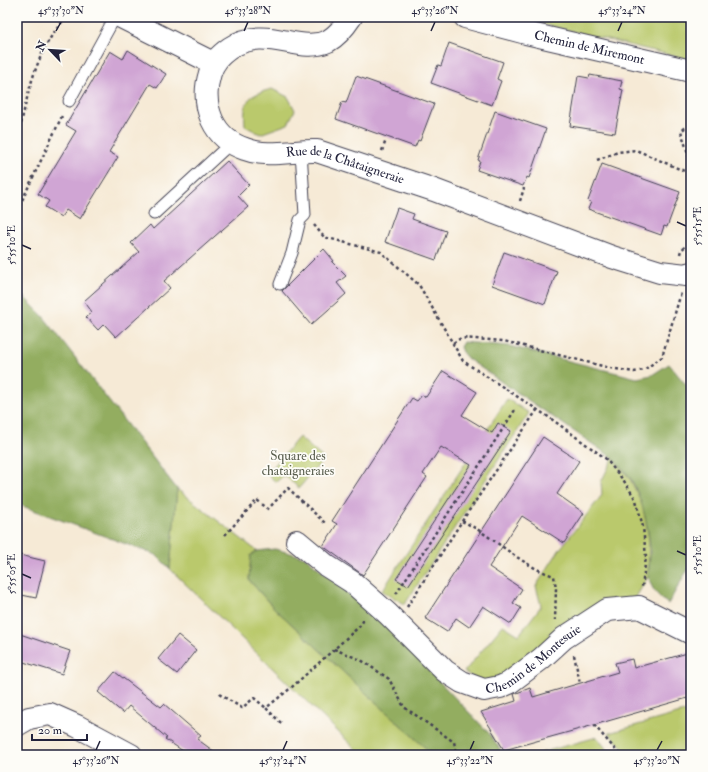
<svg xmlns="http://www.w3.org/2000/svg" width="708" height="772" font-family="'IM FELL Double Pica',serif">
  <style>
    .green { fill: #bac96c; stroke: #6e7654 }
    .forest { fill: #93ad60; stroke: #5a684e }
    .building { fill: #d0a5d4 }
    .lines { fill: none; stroke-linecap: round; stroke-linejoin: round }
    .lane-casing { stroke: #424052; stroke-width: 13 }
    .street-casing { stroke: #424052; stroke-width: 24 }
    .path { stroke: #424052; stroke-width: 2.5; stroke-dasharray: 3 3; stroke-linecap: butt }
    .lane { stroke: #fff; stroke-width: 11 }
    .street { stroke: #fff; stroke-width: 22 }
    .ticks { fill: none; stroke: #22223b; stroke-width: 1.5 }
    .labels { text-anchor: middle; dominant-baseline: central; stroke-width: 3.5; stroke-linejoin: round; paint-order: stroke }
    .street-label { font-size: 13px; fill: #22223b; stroke: #fdfcf7 }
    .park-label { font-size: 13px; fill: #575c4c; stroke: #fdfcf7 }
    .neatline { fill: none; stroke: #22223b; stroke-width: 1.5 }
    .ticks-label { font-size: 10px; text-anchor: middle; fill: #22223b }
  </style>
  <rect width="100%" height="100%" fill="#fdfcf7"/>
  <filter id="ink" filterUnits="userSpaceOnUse"><feTurbulence type="fractalNoise" baseFrequency=".025" numOctaves="2"/><feDisplacementMap in="SourceGraphic" scale="8" xChannelSelector="R" yChannelSelector="G"/><feConvolveMatrix kernelMatrix="1 2 1 2 8 2 1 2 1" color-interpolation-filters="sRGB"/></filter>
  <filter id="wash" filterUnits="userSpaceOnUse"><feTurbulence type="fractalNoise" baseFrequency=".012" numOctaves="4" result="noise"/><feDisplacementMap in="SourceGraphic" scale="16" xChannelSelector="R" yChannelSelector="G"/><feGaussianBlur stdDeviation="0.9" result="paint"/><feColorMatrix in="noise" values="0 0 0 0 0 0 0 0 0 0 0 0 0 0 0 0 0 1.4 0 .05"/><feComposite in="paint" operator="in"/></filter>
  <g filter="url(#wash)">
    <rect width="100%" height="100%" fill="#f6ead6"/>
    <g class="green">
      <path d="M513 17H691V60Z"/>
      <path d="M272 89 288 97 295 110 288 124 260 134 245 126C243 101 247 95 272 89Z"/>
      <path d="M507 399 529 413 405 604 382 591Z"/>
      <path d="M299 437 324 459 299 488 284 475 276 482 267 474Z"/>
      <path d="M613 458 630 479 643 505 649 540 648 577 633 602 505 674 482 683 464 672 503 625 519 635 541 606 536 586 560 549 602 495 601 482Z"/>
      <path d="M177 489 257 551 251 555 249 580 272 606 433 755H362L170 569Z"/>
      <path d="M691 710V755H629L609 733Z"/>
      <path d="M597 737 611 755H533Z"/>
    </g>
    <g class="forest">
      <path d="M22 295 43 316 177 489 170 569 156 555 17 504V299Z"/>
      <path d="M463 342 509 346 637 378 652 375 669 364 691 391V564L668 604C637 580 654 569 649 538 646 518 641 497 631 479 626 472 619 465 613 458L468 359 462 352 460 347Z"/>
      <path d="M275 549 305 557 373 613 489 733 504 755H433L272 606 249 580 251 555 257 551Z"/>
    </g>
    <g id="blocks">
      <g class="building">
        <path d="M449 43 503 62 497 79 501 81 492 105 431 83 438 65 441 66Z"/>
        <path d="M128 50 166 74 157 88 150 84 109 152 118 157 80 219 66 210 61 217 45 207 49 201 38 194 76 131 66 125 110 51 123 59Z"/>
        <path d="M590 75 622 81 620 89 623 90 615 133 570 126 578 76 589 78Z"/>
        <path d="M356 76 434 104 420 141 418 140 415 147 336 119 342 102 346 103Z"/>
        <path d="M495 111 546 129 529 178 527 177 523 186 477 170 480 161 478 160Z"/>
        <path d="M227 161 249 185 238 196 248 207 164 281 170 288 116 337 104 324 98 330 86 317 92 312 84 301 139 252 131 243 150 225 153 229Z"/>
        <path d="M602 164 680 192 667 227 664 226 661 235 588 209 591 202 588 201Z"/>
        <path d="M397 208 414 214 412 219 446 231 436 260 385 242Z"/>
        <path d="M324 249 334 261 332 262 346 276 337 283 346 294 311 325 282 291Z"/>
        <path d="M504 252 557 271 545 304 492 285Z"/>
        <path d="M443 371 477 392 462 415 492 433 498 423 511 431 408 586 396 579 471 465 441 447 423 474 427 477 363 575 323 546 337 524 332 521 412 398 417 401 422 395 426 397Z"/>
        <path d="M543 437 579 461 557 494 584 513 564 543 522 516 489 567 522 589 513 603 521 608 511 624 483 606 469 627 456 618 447 632 425 618Z"/>
        <path d="M20 555 45 561 36 598 17 594V566Z"/>
        <path d="M17 633 70 651 62 674 17 660Z"/>
        <path d="M178 635 196 650 177 674 158 659Z"/>
        <path d="M691 652V697L594 725 504 750 481 712 516 701 514 694 530 688 533 697 618 672 615 663 632 659 634 668Z"/>
        <path d="M115 672 161 707 164 704 201 736 197 739 219 755H189L165 739 167 738 129 706 123 713 98 692Z"/>
      </g>
    </g>
  </g>
  <g filter="url(#ink)">
    <use href="#blocks" fill-opacity="0" stroke="#424052" stroke-width="1"/>
    <g class="lines">
      <defs>
        <g id="lane">
          <path d="M69 101 115 17"/>
          <path d="M154 214 231 143"/>
          <path d="M280 284 292 253 300 220 305 215 301 151"/>
        </g>
        <g id="street">
          <path d="M121 17 213 63"/>
          <path id="s1" d="M351 17C345 26 337 36 328 41 298 55 267 24 230 48 220 55 214 61 210 73 205 89 205 104 212 120 219 135 230 144 245 149 268 158 293 150 317 151L434 190 612 257 660 272 686 275 691 273"/>
          <path id="s2" d="M465 17 526 33 691 71"/>
          <path id="s3" d="M297 541 327 566 352 582 388 614 445 671 462 682 484 690 500 687 509 683 541 659 564 638 607 610 639 607 691 633"/>
          <path d="M17 725 29 718 50 714 77 726 131 755"/>
        </g>
      </defs>
      <use href="#lane" class="lane-casing"/>
      <use href="#street" class="street-casing"/>
      <g class="path">
        <path d="M684 17 691 21"/>
        <path d="M691 126 685 128 681 131 691 163"/>
        <path d="M17 141C27 99 35 48 67 17"/>
        <path d="M382 151 386 140"/>
        <path d="M597 160 618 152 636 150 691 174"/>
        <path d="M520 201 524 188"/>
        <path d="M17 211 63 114"/>
        <path d="M314 225 324 237 381 252 419 285 463 361 550 418 605 458 624 481 636 500 643 527 646 557 642 587"/>
        <path d="M680 254 681 250 691 242"/>
        <path d="M453 343 461 338 504 341 610 368 634 372 644 370 662 357 681 293"/>
        <path d="M462 521C494 536 519 565 554 576L556 588 555 620"/>
        <path d="M225 535 257 500 268 509 288 488 325 523"/>
        <path d="M396 594 515 410"/>
        <path d="M407 607 462 521 537 410"/>
        <path d="M334 649 361 660 389 679 404 707 454 742 457 755"/>
        <path d="M574 655 580 683"/>
        <path d="M219 694 242 708 254 698 266 708"/>
        <path d="M281 723 266 708 292 687 361 625 364 619"/>
        <path d="M594 725 620 755"/>
      </g>
      <use href="#lane" class="lane"/>
      <use href="#street" class="street"/>
    </g>
  </g>
  <path class="ticks" d="M56 31 61 22M244 31 248 22M431 31 435 22M618 31 622 22M677 222 686 226M22 245 31 249M677 551 686 555M22 574 31 578M96 750 100 741M283 750 287 741M470 750 474 741M657 750 662 741"/>
  <g class="labels">
    <g class="street-label">
      <text stroke="none"><textPath href="#s2" startOffset="128">Chemin de Miremont</textPath></text>
      <text stroke="none"><textPath href="#s1" startOffset="363">Rue de la Châtaigneraie</textPath></text>
      <text stroke="none"><textPath href="#s3" startOffset="300">Chemin de Montesuie</textPath></text>
    </g>
    <g class="park-label">
      <text x="298" y="456">Square des<tspan x="298" dy="15">chataigneraies</tspan></text>
    </g>
  </g>
  <rect width="708" height="772" fill="none" stroke="#fdfcf7" stroke-width="44"/>
  <g transform="translate(50 50) rotate(295)" stroke="#fdfcf7" stroke-width="3" paint-order="stroke">
  <path d="M0-3L7 15L0 10L-7 15Z" fill="#22223b"/>
  <text y="-6" font-size="11" font-weight="bold" text-anchor="middle" fill="#22223b">N</text>
  </g>
  <path d="M32 734v6h55v-6" fill="none" stroke="#22223b" stroke-width="2"/>
  <text x="38" y="734" font-size="12" fill="#22223b" stroke="#fdfcf7" stroke-width="3" paint-order="stroke">20 m</text>
  <rect x="22" y="22" width="664" height="728" class="neatline"/>
  <g class="ticks-label">
    <text x="61" y="14">45°33'30"N</text>
    <text x="248" y="14">45°33'28"N</text>
    <text x="435" y="14">45°33'26"N</text>
    <text x="622" y="14">45°33'24"N</text>
    <text transform="translate(697 226) rotate(-90)" y="4">5°55'15"E</text>
    <text transform="translate(11 245) rotate(-90)" y="4">5°55'10"E</text>
    <text transform="translate(697 555) rotate(-90)" y="4">5°55'10"E</text>
    <text transform="translate(11 574) rotate(-90)" y="4">5°55'05"E</text>
    <text x="96" y="764">45°33'26"N</text>
    <text x="283" y="764">45°33'24"N</text>
    <text x="470" y="764">45°33'22"N</text>
    <text x="657" y="764">45°33'20"N</text>
  </g>
</svg>
